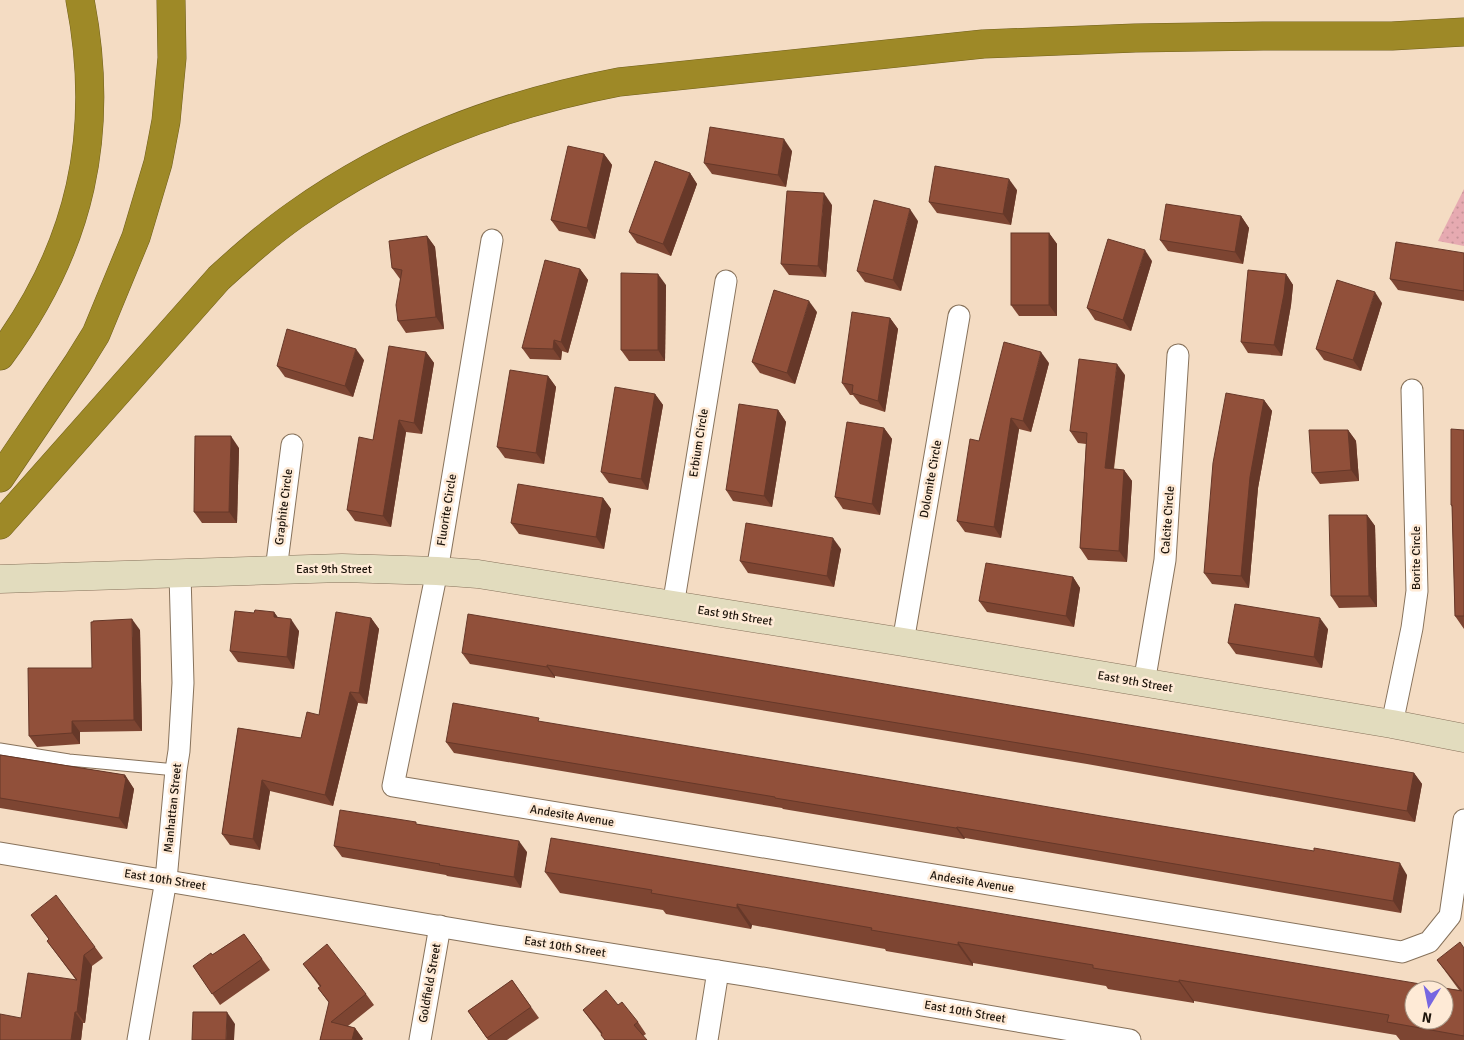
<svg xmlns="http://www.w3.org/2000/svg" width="1464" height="1040" font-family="Signika,sans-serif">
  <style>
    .park { fill: url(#park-dots) }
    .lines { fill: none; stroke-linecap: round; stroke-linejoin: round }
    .lane-casing { stroke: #87725b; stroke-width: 13 }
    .street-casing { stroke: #87725b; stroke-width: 23 }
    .secondary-casing { stroke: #87725b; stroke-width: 29 }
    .highway-casing { stroke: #71601e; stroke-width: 29 }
    .lane { stroke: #fff; stroke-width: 11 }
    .street { stroke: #fff; stroke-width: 21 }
    .secondary { stroke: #e2dcbe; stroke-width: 28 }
    .highway { stroke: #9e8927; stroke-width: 28 }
    .wall { fill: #7d4532 }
    .shaded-wall { fill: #663829 }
    .building { fill: #91503a; stroke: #663829; fill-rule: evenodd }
    .labels { text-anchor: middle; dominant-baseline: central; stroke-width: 5; stroke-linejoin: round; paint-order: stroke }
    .street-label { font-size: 12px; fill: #1e150c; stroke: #feead6 }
  </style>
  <defs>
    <pattern id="park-dots" width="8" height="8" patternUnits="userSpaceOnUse" patternTransform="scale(1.25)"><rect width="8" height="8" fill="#e6aab1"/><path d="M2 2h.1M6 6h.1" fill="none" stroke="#c59197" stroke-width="1.8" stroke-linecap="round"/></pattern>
  </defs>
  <rect width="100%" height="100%" fill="#f4dcc3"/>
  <path class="park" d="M1464 189V246L1438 241Z"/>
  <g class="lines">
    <defs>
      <path id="lane" d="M0 749 69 760 176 770"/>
      <g id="street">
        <path d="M492 240 437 571 393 786 1402 952 1429 942 1450 916 1464 820"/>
        <path d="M276 570 292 445"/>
        <path d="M673 606 726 281"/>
        <path d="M903 642 959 316"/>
        <path d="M1144 683 1165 560 1178 355"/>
        <path d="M1392 724 1412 628 1417 591 1412 390"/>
        <path d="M0 853 496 936 750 976 1130 1040"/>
        <path d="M138 1040 166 880 176 770 179 751 183 683 180 574"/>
        <path d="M420 1040 440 926"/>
        <path d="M707 1040 718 971"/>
      </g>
      <path id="secondary" d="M0 579 342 568 437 571 478 574 903 642 1392 724 1464 738"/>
      <g id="highway">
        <path d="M0 356C81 247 106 133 80 0"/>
        <path d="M0 478 78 363 96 334 136 237 158 163 166 121 172 58 171 0"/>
        <path d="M0 525 219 278C243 256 268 234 295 215 395 144 499 105 619 82L983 44 1135 38 1263 36H1392L1464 32"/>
      </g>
    </defs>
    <use href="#lane" class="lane-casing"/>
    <use href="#street" class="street-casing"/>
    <use href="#secondary" class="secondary-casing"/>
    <use href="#highway" class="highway-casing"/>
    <use href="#lane" class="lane"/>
    <use href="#street" class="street"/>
    <use href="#secondary" class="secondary"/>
    <use href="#highway" class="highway"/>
  </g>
  <g class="wall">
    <path d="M792 151 786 187 712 174 704 163Z"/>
    <path d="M604 154 612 165 595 239 559 231 551 220Z"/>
    <path d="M690 173 697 184 671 256 637 243 629 232Z"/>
    <path d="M1017 190 1011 225 937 213 929 202Z"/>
    <path d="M832 205 826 277 789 275 781 264Z"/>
    <path d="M1241 216 1249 228 1243 264 1168 251 1160 240Z"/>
    <path d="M918 221 901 291 865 282 857 271Z"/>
    <path d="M1049 233 1057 244V316H1019L1011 305Z"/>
    <path d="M427 236 435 247 444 329 406 333 398 321 400 279 392 268Z"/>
    <path d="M1464 253V301L1398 290 1390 279Z"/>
    <path d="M1152 261 1131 331 1095 320 1087 308Z"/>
    <path d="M580 269 588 280 568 353 562 351 561 360 530 359 522 348Z"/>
    <path d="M1286 274 1293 285 1291 305 1282 356 1248 353 1241 342Z"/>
    <path d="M666 285 665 361H629L621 350Z"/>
    <path d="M1382 303 1361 371 1324 360 1316 349Z"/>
    <path d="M817 312 795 384 760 373 752 362Z"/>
    <path d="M890 318 898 329 885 412 860 404 853 395H850L842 383Z"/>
    <path d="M426 352 434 363 422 434 406 432 391 527 355 521 347 510 373 440Z"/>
    <path d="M364 360 353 397 285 377 277 366Z"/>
    <path d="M1049 363 1031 432 1019 429 1001 538 965 532 957 521 979 441Z"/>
    <path d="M1125 375 1114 469 1124 470 1132 481 1127 562 1088 560 1080 548 1086 444 1078 443 1070 431Z"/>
    <path d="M548 376 556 387 544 464 505 458 497 447Z"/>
    <path d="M655 394 663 405 648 490 609 483 601 472Z"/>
    <path d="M1264 400 1272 411 1258 488 1249 588 1212 584 1204 573Z"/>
    <path d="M778 410 786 422 772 507 733 501 726 490Z"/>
    <path d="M884 428 892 439 880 515 843 509 835 497Z"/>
    <path d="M1348 430 1356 441 1359 481 1320 484 1312 473Z"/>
    <path d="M1464 430V629L1455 616 1452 507 1451 505Z"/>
    <path d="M239 448 237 523H202L194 512Z"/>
    <path d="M603 498 611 509 604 549 519 534 511 523Z"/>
    <path d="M1367 515 1375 526 1377 607 1339 608 1331 596Z"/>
    <path d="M841 549 834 587 748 573 740 561Z"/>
    <path d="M1073 577 1080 588 1074 627 987 612 979 601Z"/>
    <path d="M274 612 278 618 299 631 294 669 238 662 230 651 254 613Z"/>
    <path d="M371 618 379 629 367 704 358 703 333 806 270 791 260 850 230 845 222 834 238 728 301 738 319 715Z"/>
    <path d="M1328 629 1322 668 1236 654 1228 643Z"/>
    <path d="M140 630 142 731 80 732V744L37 747 29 736Z"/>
    <path d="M462 653 1414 773 1422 784 1415 822 1087 764 555 676V678L470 664Z"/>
    <path d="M541 722 1407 875 1401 913 965 838 964 839 783 809 782 808 454 753 446 742Z"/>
    <path d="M0 755 125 775 134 789 127 829 0 808Z"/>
    <path d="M417 824 527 852 521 888 447 876 446 875 342 857 334 846Z"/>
    <path d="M545 872 1459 990 1437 960 1464 948V1040H1400L1396 1035 1194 1001V1003L1108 989 1106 986 973 963V966L886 951 885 949 752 925 751 929 666 914 663 910 560 893Z"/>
    <path d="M31 915 95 947 103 958 92 966 85 1023H83L81 1040H0L21 1018 76 980 47 941 49 939Z"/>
    <path d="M244 934 270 970 220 1005 193 966 212 955Z"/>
    <path d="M303 964 366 994 374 1005 348 1026 355 1028 363 1039 320 1040 329 1003 318 988 320 987Z"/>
    <path d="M512 980 539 1018 507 1040H488L468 1011Z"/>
    <path d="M618 1005 638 1022 646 1034 643 1036 601 1034 583 1010Z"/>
  </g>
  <g class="shaded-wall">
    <path d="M784 139 792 151 786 187 778 175Z"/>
    <path d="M604 154 612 165 595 239 587 228Z"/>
    <path d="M690 173 697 184 671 256 663 244Z"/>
    <path d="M1009 179 1017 190 1011 225 1003 214Z"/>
    <path d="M824 193 832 205 826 277 818 266Z"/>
    <path d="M910 209 918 221 901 291 893 280Z"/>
    <path d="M1241 216 1249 228 1243 264 1235 252Z"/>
    <path d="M1049 233 1057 244V316L1049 305Z"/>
    <path d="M427 236 435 247 444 329 436 317Z"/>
    <path d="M1145 250 1152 261 1131 331 1123 320Z"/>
    <path d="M580 269 588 280 568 353 561 342Z"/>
    <path d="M658 274 666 285 665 361 658 350Z"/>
    <path d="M1286 274 1293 285 1291 305 1282 356 1274 345Z"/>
    <path d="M1375 292 1382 303 1361 371 1353 360Z"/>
    <path d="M809 301 817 312 795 384 787 373Z"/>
    <path d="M890 318 898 329 885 412 878 401Z"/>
    <path d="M554 340 562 351 561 360 553 349Z"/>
    <path d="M356 349 364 360 353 397 345 386Z"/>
    <path d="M426 352 434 363 422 434 414 423Z"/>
    <path d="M1041 352 1049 363 1031 432 1023 421Z"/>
    <path d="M1117 364 1125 375 1112 480 1105 468Z"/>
    <path d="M548 376 556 387 544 464 536 453Z"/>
    <path d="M655 394 663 405 648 490 641 479Z"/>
    <path d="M1264 400 1272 411 1258 488 1249 588 1241 576 1250 477Z"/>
    <path d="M778 410 786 422 772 507 764 496Z"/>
    <path d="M1011 418 1019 429 1001 538 994 527Z"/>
    <path d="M399 420 406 432 391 527 383 516Z"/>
    <path d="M884 428 892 439 880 515 872 504Z"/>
    <path d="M1348 430 1356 441 1359 481 1351 470Z"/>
    <path d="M231 436 239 448 237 523 229 512Z"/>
    <path d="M1124 470 1132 481 1127 562 1119 551Z"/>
    <path d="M603 498 611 509 604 549 596 537Z"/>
    <path d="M1367 515 1375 526 1377 607 1369 596Z"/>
    <path d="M833 538 841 549 834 587 827 576Z"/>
    <path d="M1073 577 1080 588 1074 627 1066 616Z"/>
    <path d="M274 612 282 623 274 617Z"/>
    <path d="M371 618 379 629 367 704 359 693Z"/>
    <path d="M1320 618 1328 629 1322 668 1314 657Z"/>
    <path d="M132 619 140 630 142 731 134 720Z"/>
    <path d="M291 619 299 631 294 669 287 657Z"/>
    <path d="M547 665 555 676V678L547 667Z"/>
    <path d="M350 692 358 703 333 806 325 795Z"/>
    <path d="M72 721 80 732V744L72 733Z"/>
    <path d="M1414 773 1422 784 1415 822 1407 811Z"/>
    <path d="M125 775 134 789 127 829 119 818Z"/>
    <path d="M262 780 270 791 260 850 253 839Z"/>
    <path d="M957 827 965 838 964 839 956 828Z"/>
    <path d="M519 841 527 852 521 888 514 877Z"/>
    <path d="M1400 863 1407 875 1401 913 1393 901Z"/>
    <path d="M737 904 752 925 751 929 737 908Z"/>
    <path d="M958 942 973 963V966L958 945Z"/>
    <path d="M84 955 92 966 85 1023 77 1012Z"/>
    <path d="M1179 980 1194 1001V1003L1179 982Z"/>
    <path d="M75 1012 83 1023 81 1040H71Z"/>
    <path d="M227 1012 235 1024 234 1040H226Z"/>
    <path d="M355 1028 363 1039 362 1040H352Z"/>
  </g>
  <g class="building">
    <path d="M710 127 784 139 778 175 704 163Z"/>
    <path d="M568 146 604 154 587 228 551 220Z"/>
    <path d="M655 161 690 173 663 244 629 232Z"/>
    <path d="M935 166 1009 179 1003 214 929 202Z"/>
    <path d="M787 191 824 193 818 266 781 264Z"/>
    <path d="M874 200 910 209 893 280 857 271Z"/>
    <path d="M1166 204 1241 216 1235 252 1160 240Z"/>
    <rect x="1011" y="233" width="38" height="72"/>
    <path d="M427 236 436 317 398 321 396 305 402 270 392 268 389 241Z"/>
    <path d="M1108 239 1145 250 1123 320 1087 308Z"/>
    <path d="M1396 242 1464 253V291L1390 279Z"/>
    <path d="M545 260 580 269 561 342 554 340 553 349 522 348Z"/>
    <path d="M1248 270 1286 274 1284 294 1274 345 1241 342Z"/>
    <path d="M621 273 658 274V350H621Z"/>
    <path d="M1337 280 1375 292 1353 360 1316 349Z"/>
    <path d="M774 290 809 301 787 373 752 362Z"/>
    <path d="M852 312 890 318 878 401 852 393 853 385 842 383Z"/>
    <path d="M287 329 356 349 345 386 277 366Z"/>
    <path d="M1004 342 1041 352 1023 421 1011 418 994 527 957 521 970 439 979 441Z"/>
    <path d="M389 346 426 352 414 423 399 420 383 516 347 510 359 437 373 440Z"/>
    <path d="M1079 359 1117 364 1105 468 1124 470 1119 551 1080 548 1087 433 1070 431Z"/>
    <path d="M510 370 548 376 536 453 497 447Z"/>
    <path d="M615 387 655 394 641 479 601 472Z"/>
    <path d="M1226 393 1264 400 1250 477 1241 576 1204 573 1213 463Z"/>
    <path d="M739 404 778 410 764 496 726 490Z"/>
    <path d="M847 422 884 428 872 504 835 497Z"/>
    <path d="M1451 429 1464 430V616H1455L1452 505H1451Z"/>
    <path d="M1309 430H1348L1351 470 1312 473Z"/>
    <path d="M195 436H231L229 512H194Z"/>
    <path d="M518 484 603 498 596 537 511 523Z"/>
    <path d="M1329 515H1367L1369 596H1331Z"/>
    <path d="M746 523 833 538 827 576 740 561Z"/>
    <path d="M986 563 1073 577 1066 616 979 601Z"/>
    <path d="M1235 604 1320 618 1314 657 1228 643Z"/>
    <path d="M255 610 274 612V617L291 619 287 657 230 651 235 611 254 613Z"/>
    <path d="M336 612 371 618 359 693 350 692 325 795 262 780 253 839 222 834 238 728 301 738 307 712 319 715Z"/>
    <path d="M468 614 1414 773 1407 811 1079 753 547 665V667L462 653Z"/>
    <path d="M132 619 134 720 72 721V733L29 736 28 668H92L91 622H93V621Z"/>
    <path d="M453 703 539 718 538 721 856 774 1101 816 1314 851V848L1400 863 1393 901 957 827 956 828 775 798V797L446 742Z"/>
    <path d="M0 755 125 775 124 777 126 778 119 818 0 798Z"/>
    <path d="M340 810 416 822V824L519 841 514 877 439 865 440 864 334 846Z"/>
    <path d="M551 838 1462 991 1437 960 1460 942 1464 948V1036L1387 1022 1389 1015 1179 980V982L1093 968V965L958 942V945L871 930 872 928 737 904V908L651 893 652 890 545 872ZM1414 990H1444V1020H1414Z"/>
    <path d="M56 895 95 947 84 955 77 1012H75L71 1040H0V1014L21 1018 28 973 77 980 47 941 49 939 31 915Z"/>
    <path d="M244 934 262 959 212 994 193 966 211 953 212 955Z"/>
    <path d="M327 944 366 994 331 1022 355 1028 352 1040H320L329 1002 318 988 321 986 303 964Z"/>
    <path d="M512 980 531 1007 487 1038 468 1011Z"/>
    <path d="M606 990 618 1005 622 1002 638 1022 634 1025 647 1040H605L601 1035 602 1033 583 1010Z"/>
    <path d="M193 1012H227L226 1040H192Z"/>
  </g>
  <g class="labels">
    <g class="street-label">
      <text transform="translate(699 443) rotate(-81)">Erbium Circle</text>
      <text transform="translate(931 479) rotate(-80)">Dolomite Circle</text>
      <text transform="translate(284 507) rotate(-83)">Graphite Circle</text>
      <text transform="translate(447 510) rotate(-81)">Fluorite Circle</text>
      <text transform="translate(1168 520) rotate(-86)">Calcite Circle</text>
      <text transform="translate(1416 558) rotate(-90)">Borite Circle</text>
      <text x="334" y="569">East 9th Street</text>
      <text transform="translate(735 616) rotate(9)">East 9th Street</text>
      <text transform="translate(1135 682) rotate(10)">East 9th Street</text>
      <text transform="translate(173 808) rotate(-84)">Manhattan Street</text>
      <text transform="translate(572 816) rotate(9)">Andesite Avenue</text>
      <text transform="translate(165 880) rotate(9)">East 10th Street</text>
      <text transform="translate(972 882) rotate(9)">Andesite Avenue</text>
      <text transform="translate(565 947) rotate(9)">East 10th Street</text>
      <text transform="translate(430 983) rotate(-80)">Goldfield Street</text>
      <text transform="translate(965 1012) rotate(10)">East 10th Street</text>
    </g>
  </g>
  <g transform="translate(1429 1005) rotate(190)"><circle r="24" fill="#feead6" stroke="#a49585"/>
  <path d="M0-4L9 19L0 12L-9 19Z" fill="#7666e1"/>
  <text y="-8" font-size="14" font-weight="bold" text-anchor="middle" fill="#1e150c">N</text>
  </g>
</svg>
